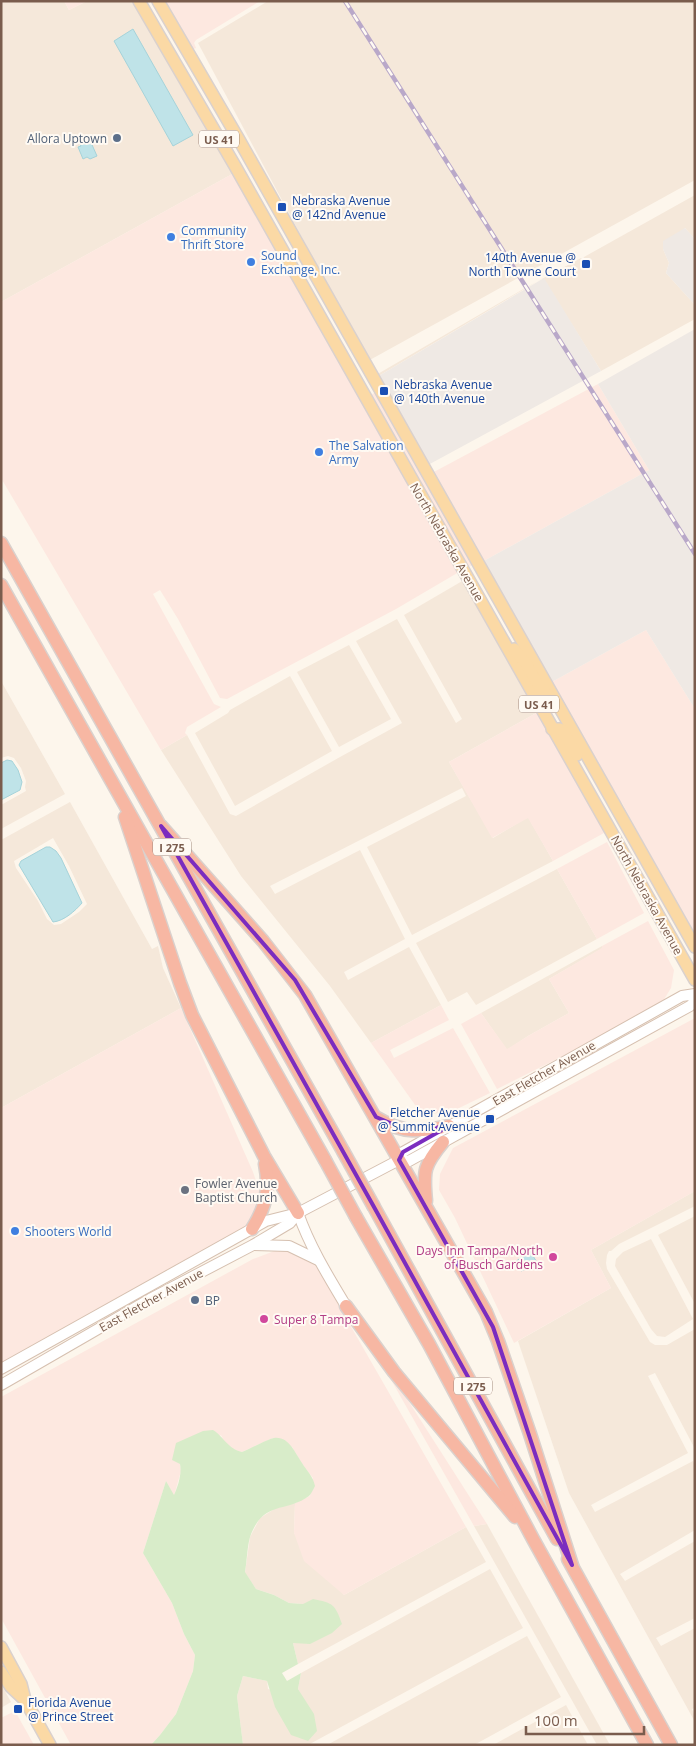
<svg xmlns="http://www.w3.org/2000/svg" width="696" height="1746" font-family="'Open Sans',sans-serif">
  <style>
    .residential { fill: #f5e8da; fill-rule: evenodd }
    .commercial { fill: #fde8e0 }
    .industrial { fill: #efe9e4 }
    .green { fill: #d8ecc9 }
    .water { fill: #bfe3e8; stroke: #a5d3da }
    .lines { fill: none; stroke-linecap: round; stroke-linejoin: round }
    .secondary-casing { stroke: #d6c0b0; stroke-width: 12 }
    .primary-casing { stroke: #dad1cd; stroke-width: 14 }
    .highway-casing { stroke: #dad1cd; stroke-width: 15 }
    .secondary { stroke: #fff; stroke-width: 10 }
    .primary { stroke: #fbd9a5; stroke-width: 11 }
    .highway { stroke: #f7b7a3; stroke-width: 12 }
    .rail-casing { stroke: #b9a8c9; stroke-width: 4.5 }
    .rail { stroke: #fffaf3; stroke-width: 2.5; stroke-dasharray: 8; stroke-linecap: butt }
    .highway-bridge-casing { stroke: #dad1cd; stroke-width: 15; stroke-linecap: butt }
    .highway-bridge { stroke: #f7b7a3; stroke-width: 12 }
    .marked { fill: none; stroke: #7b2cbf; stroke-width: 4; stroke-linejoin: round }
    .service-dot { fill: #5c6f8a; stroke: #fffaf3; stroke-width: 2 }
    .transit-dot { fill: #1a4fb4; stroke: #fffaf3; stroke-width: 2 }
    .shop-dot { fill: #3f7fe0; stroke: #fffaf3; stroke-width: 2 }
    .worship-dot { fill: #6b7280; stroke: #fffaf3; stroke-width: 2 }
    .hotel-dot { fill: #d1479c; stroke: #fffaf3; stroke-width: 2 }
    .labels { text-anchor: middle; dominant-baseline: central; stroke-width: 4; stroke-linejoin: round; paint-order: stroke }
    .shield { fill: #fffaf3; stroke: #a28b7f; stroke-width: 1 }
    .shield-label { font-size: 11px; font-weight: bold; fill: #7a5c4d }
    .service-label { font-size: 12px; fill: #4e5e75; stroke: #fffaf3; text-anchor: end }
    .transit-label { font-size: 12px; fill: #164399; stroke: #fffaf3; text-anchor: start }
    .shop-label { font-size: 12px; fill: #366cbe; stroke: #fffaf3; text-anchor: start }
    .street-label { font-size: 12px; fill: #7a5c4d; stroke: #fffaf3 }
    .worship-label { font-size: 12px; fill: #5b616d; stroke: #fffaf3; text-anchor: start }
    .hotel-label { font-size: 12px; fill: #b23c85; stroke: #fffaf3; text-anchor: end }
  </style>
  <rect width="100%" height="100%" fill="#fdf6ec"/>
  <g class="residential">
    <path d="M1 1H64L69 10 87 1H134L234 173 1 302Z"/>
    <path d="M268 1H695V180L368 361 198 43Z"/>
    <path d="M695 195V239L685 228 663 249 669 263 666 273 695 305V319L601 371 543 278 377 377 376 375 525 288 581 258 583 259 584 257Z"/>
    <path d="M464 580 538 712 449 762 493 838 528 817 553 861 412 935 367 847 466 796 462 788 270 886 275 894 360 850 405 939 344 972 348 980 409 947 441 1005 371 1043 330 986 241 876 161 750 187 735 230 814 236 816 340 757 402 723 356 641 397 619 456 723 462 719 404 615Z"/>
    <path d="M349 645 391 719 339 747 297 672Z"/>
    <path d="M290 676 332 751 235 806 195 733 228 713 230 710Z"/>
    <path d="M1 681 65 794 1 829V805L26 791 25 787 26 781 21 768 14 758 8 756 1 758Z"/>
    <path d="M70 802 152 949 158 946 163 968 181 1008 1 1108V840ZM53 838 69 866 87 904 79 912 61 924 54 925 47 919 38 901 16 868 14 861Z"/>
    <path d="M557 869 597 939 476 1005 467 992 448 1002 416 943Z"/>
    <path d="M602 946 603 948 549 979 569 1013 528 1036 507 1050 481 1013Z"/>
    <path d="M695 1191V1206L619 1244 611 1251H609L607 1255 606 1263 607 1269 650 1342 655 1345H667L695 1329V1449L655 1373 648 1376 688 1453 591 1505 595 1512 693 1461 695 1465V1530L620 1574 625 1581 695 1541V1618L656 1638 661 1646 695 1628V1708L692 1709 695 1716V1722L569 1493 518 1341 611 1288 591 1250Z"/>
    <path d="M695 1216V1304L658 1235Z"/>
    <path d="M651 1239 693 1319 665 1337 657 1336 651 1329 615 1266 616 1259 623 1252Z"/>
    <path d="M295 1503 294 1533 344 1595 466 1527 486 1562 298 1664 293 1643 303 1604 289 1603 274 1595 256 1589 245 1573 250 1537 260 1518 276 1508Z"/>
    <path d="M487 1524 610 1745H597L474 1526Z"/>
    <path d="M490 1569 523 1628 308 1745H243L237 1696 243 1676 267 1681 268 1689 304 1700 298 1689 301 1673Z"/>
    <path d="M527 1636 561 1697 474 1745H327Z"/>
    <path d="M1 1684 11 1702 1 1708Z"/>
    <path d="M566 1705 588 1745H493Z"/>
  </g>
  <g class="commercial">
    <path d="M64 1H87L69 10Z"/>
    <path d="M163 1H260L196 40 194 43 196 48 191 50Z"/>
    <path d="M234 173 459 572 396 609 227 699 220 698 178 619 160 590 153 594 214 704 221 707 187 727 185 733 187 735 161 750 1 478V302Z"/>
    <path d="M598 384 649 470 482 562 432 473Z"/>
    <path d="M376 392 474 564 466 568 369 396Z"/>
    <path d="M646 630 695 709V933L667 885 622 803 614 797 550 683Z"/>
    <path d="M538 712 598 816 604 833 553 861 528 818 492 838 449 762Z"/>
    <path d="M607 842 644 913 597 939 557 869Z"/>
    <path d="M648 921 674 970 671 988 663 1001 571 1052 497 1089 461 1024 481 1013 507 1049 528 1036 569 1013 549 979 602 948V946Z"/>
    <path d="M441 1005 449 1020 390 1050 394 1058 453 1028 490 1093 457 1109 423 1116 371 1043Z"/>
    <path d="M181 1008 253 1172 262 1198 249 1225 1 1364V1108Z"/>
    <path d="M695 1018V1191L591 1250 611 1288 514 1343 455 1218 439 1190 440 1174 453 1148Z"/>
    <path d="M277 1250 288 1251 315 1264 466 1527 344 1595 304 1561 294 1533 295 1503 310 1496 313 1478 302 1464 292 1447 273 1438 242 1452 234 1451 225 1443 221 1435 180 1464 181 1471 174 1496 166 1481 143 1553 172 1603 184 1634 195 1655 193 1671 176 1714 160 1735 151 1745H71L1 1618V1397L253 1259Z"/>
    <path d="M377 1355 393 1377 487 1524 474 1526Z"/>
    <path d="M15 1711 34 1745H1V1718Z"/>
  </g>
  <g class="industrial">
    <path d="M685 228 695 239V305L666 273 669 263 663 249V241Z"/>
    <path d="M544 278 601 371 428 465 377 377Z"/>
    <path d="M695 329V709L646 630 550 683 482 562 649 470 598 384Z"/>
  </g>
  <path class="green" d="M213 1430C224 1437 228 1449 242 1452 248 1450 270 1438 274 1438 289 1436 295 1453 302 1463 307 1471 313 1476 315 1486 313 1490 311 1494 309 1496 286 1513 263 1500 250 1537 247 1548 247 1561 245 1572L256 1589 274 1595 289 1603 303 1604 313 1599C333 1603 335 1604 342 1624L332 1633 310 1644 293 1643 298 1664 282 1673 287 1681 301 1673 298 1689 314 1714 317 1731 308 1741 291 1735 275 1707 267 1681 243 1676 237 1696 243 1745H151L160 1735 176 1714 193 1671 195 1655 184 1634 172 1603 143 1553 166 1481 174 1495C178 1486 182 1474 180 1464L172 1460 176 1443 203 1431Z"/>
  <g class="water">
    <path d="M133 29 193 135 173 146 114 41Z"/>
    <path d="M89 138 97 156 90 159 87 157 83 159 78 147 81 146 79 142Z"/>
    <path d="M7 760 12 761 18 770 22 782 20 790 1 800V763Z"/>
    <path d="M46 847H50L56 851 61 858 82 903C75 911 64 921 53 922L19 865 21 861Z"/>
    <path d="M530 1251 538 1264 521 1271 515 1262Z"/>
  </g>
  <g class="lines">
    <defs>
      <g id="secondary">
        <path d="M399 1160 403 1152 682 996 695 994"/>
        <path d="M298 1213C310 1247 328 1276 346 1306"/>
        <path d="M254 1245 289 1246 318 1260"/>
        <path d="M1 1369 266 1221 298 1213 399 1160 409 1161 690 1006 695 1001"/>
        <path d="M1 1385 150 1299 253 1245 290 1223 298 1213"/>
      </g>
      <g id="primary">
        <path d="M139 1 235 166 695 980"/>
        <path d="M158 1 238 138 695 947"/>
        <path d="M514 649 527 665 541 690 553 698"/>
        <path d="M552 729H560L563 731 577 755"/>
        <path d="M1 1647 21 1684 25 1700 50 1745"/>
        <path d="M1 1672 11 1687 25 1700"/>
      </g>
      <g id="highway">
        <path d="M1 543 343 1151"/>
        <path d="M1 585 325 1160"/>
        <path d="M125 817 180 983 192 1015 264 1156 298 1213"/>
        <path d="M161 826 263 941 305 995 486 1312 498 1341 530 1434 572 1565"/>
        <path d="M377 1118C403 1134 421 1132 449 1126"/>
        <path d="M426 1201C423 1170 424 1165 443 1142"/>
        <path d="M374 1207 557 1539"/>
        <path d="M356 1217 429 1344 533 1539 647 1745"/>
        <path d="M252 1229C266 1207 270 1189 265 1164"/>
        <path d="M346 1306 394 1372 515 1517"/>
        <path d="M568 1559 671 1745"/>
      </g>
    </defs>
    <use href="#secondary" class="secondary-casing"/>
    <use href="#primary" class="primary-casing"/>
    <use href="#highway" class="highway-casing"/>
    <use href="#secondary" class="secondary"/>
    <use href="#primary" class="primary"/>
    <use href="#highway" class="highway"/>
    <defs>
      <path id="rail" d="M345 1 695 554"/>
    </defs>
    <use href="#rail" class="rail-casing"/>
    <use href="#rail" class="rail"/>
    <defs>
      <g id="highway-bridge">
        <path d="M343 1151 374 1207"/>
        <path d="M325 1160 356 1217"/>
      </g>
    </defs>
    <use href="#highway-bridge" class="highway-bridge-casing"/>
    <use href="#highway-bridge" class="highway-bridge"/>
  </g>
  <path class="marked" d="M161 826 295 980 376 1117 409 1131 449 1126 403 1152 399 1160 493 1327 572 1565 374 1207Z"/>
  <g class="service-dot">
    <circle cx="117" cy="138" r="5"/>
    <circle cx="195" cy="1300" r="5"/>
  </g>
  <g class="transit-dot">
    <rect x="277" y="202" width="10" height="10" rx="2.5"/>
    <rect x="581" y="259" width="10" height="10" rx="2.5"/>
    <rect x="379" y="386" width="10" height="10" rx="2.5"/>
    <rect x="485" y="1114" width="10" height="10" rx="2.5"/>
    <rect x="13" y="1704" width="10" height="10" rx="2.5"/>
  </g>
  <g class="shop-dot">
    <circle cx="171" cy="237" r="5"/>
    <circle cx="251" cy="262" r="5"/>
    <circle cx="319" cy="452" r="5"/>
    <circle cx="15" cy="1231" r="5"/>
  </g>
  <circle class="worship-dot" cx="185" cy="1190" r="5"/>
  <g class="hotel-dot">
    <circle cx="553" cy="1257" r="5"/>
    <circle cx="264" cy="1319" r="5"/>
  </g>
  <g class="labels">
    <g class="shield">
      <rect x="199" y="130.5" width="40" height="17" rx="4"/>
      <rect x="519" y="695.5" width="40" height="17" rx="4"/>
      <rect x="153" y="838.5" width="38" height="17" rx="4"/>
      <rect x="454" y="1377.5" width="38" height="17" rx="4"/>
    </g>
    <g class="shield-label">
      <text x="219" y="139">US 41</text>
      <text x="539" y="704">US 41</text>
      <text x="172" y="847">I 275</text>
      <text x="473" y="1386">I 275</text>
    </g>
    <g class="service-label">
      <text x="107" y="138">Allora Uptown</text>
      <text x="205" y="1300" text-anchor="start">BP</text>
    </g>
    <g class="transit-label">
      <text x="292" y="200">Nebraska Avenue<tspan x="292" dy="14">@ 142nd Avenue</tspan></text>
      <text x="576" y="257" text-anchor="end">140th Avenue @<tspan x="576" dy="14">North Towne Court</tspan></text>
      <text x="394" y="384">Nebraska Avenue<tspan x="394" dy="14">@ 140th Avenue</tspan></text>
      <text x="480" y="1112" text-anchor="end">Fletcher Avenue<tspan x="480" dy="14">@ Summit Avenue</tspan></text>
      <text x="28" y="1702">Florida Avenue<tspan x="28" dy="14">@ Prince Street</tspan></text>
    </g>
    <g class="shop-label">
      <text x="181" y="230">Community<tspan x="181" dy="14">Thrift Store</tspan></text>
      <text x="261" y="255">Sound<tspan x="261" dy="14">Exchange, Inc.</tspan></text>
      <text x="329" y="445">The Salvation<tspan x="329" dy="14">Army</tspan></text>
      <text x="25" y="1231">Shooters World</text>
    </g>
    <g class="street-label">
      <text transform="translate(447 542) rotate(60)">North Nebraska Avenue</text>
      <text transform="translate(647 895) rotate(61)">North Nebraska Avenue</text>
      <text transform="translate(544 1073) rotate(-30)">East Fletcher Avenue</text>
      <text transform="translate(151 1300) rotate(-29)">East Fletcher Avenue</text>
    </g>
    <g class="worship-label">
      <text x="195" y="1183">Fowler Avenue<tspan x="195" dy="14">Baptist Church</tspan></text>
    </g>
    <g class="hotel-label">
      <text x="543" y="1250">Days Inn Tampa/North<tspan x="543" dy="14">of Busch Gardens</tspan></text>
      <text x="274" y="1319" text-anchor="start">Super 8 Tampa</text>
    </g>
  </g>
  <rect width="696" height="1746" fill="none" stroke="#7a5c4d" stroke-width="5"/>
  <path d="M526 1726v8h118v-8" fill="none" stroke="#7a5c4d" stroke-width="2.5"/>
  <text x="534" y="1726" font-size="15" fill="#7a5c4d" stroke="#fffaf3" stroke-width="4" paint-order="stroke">100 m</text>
</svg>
